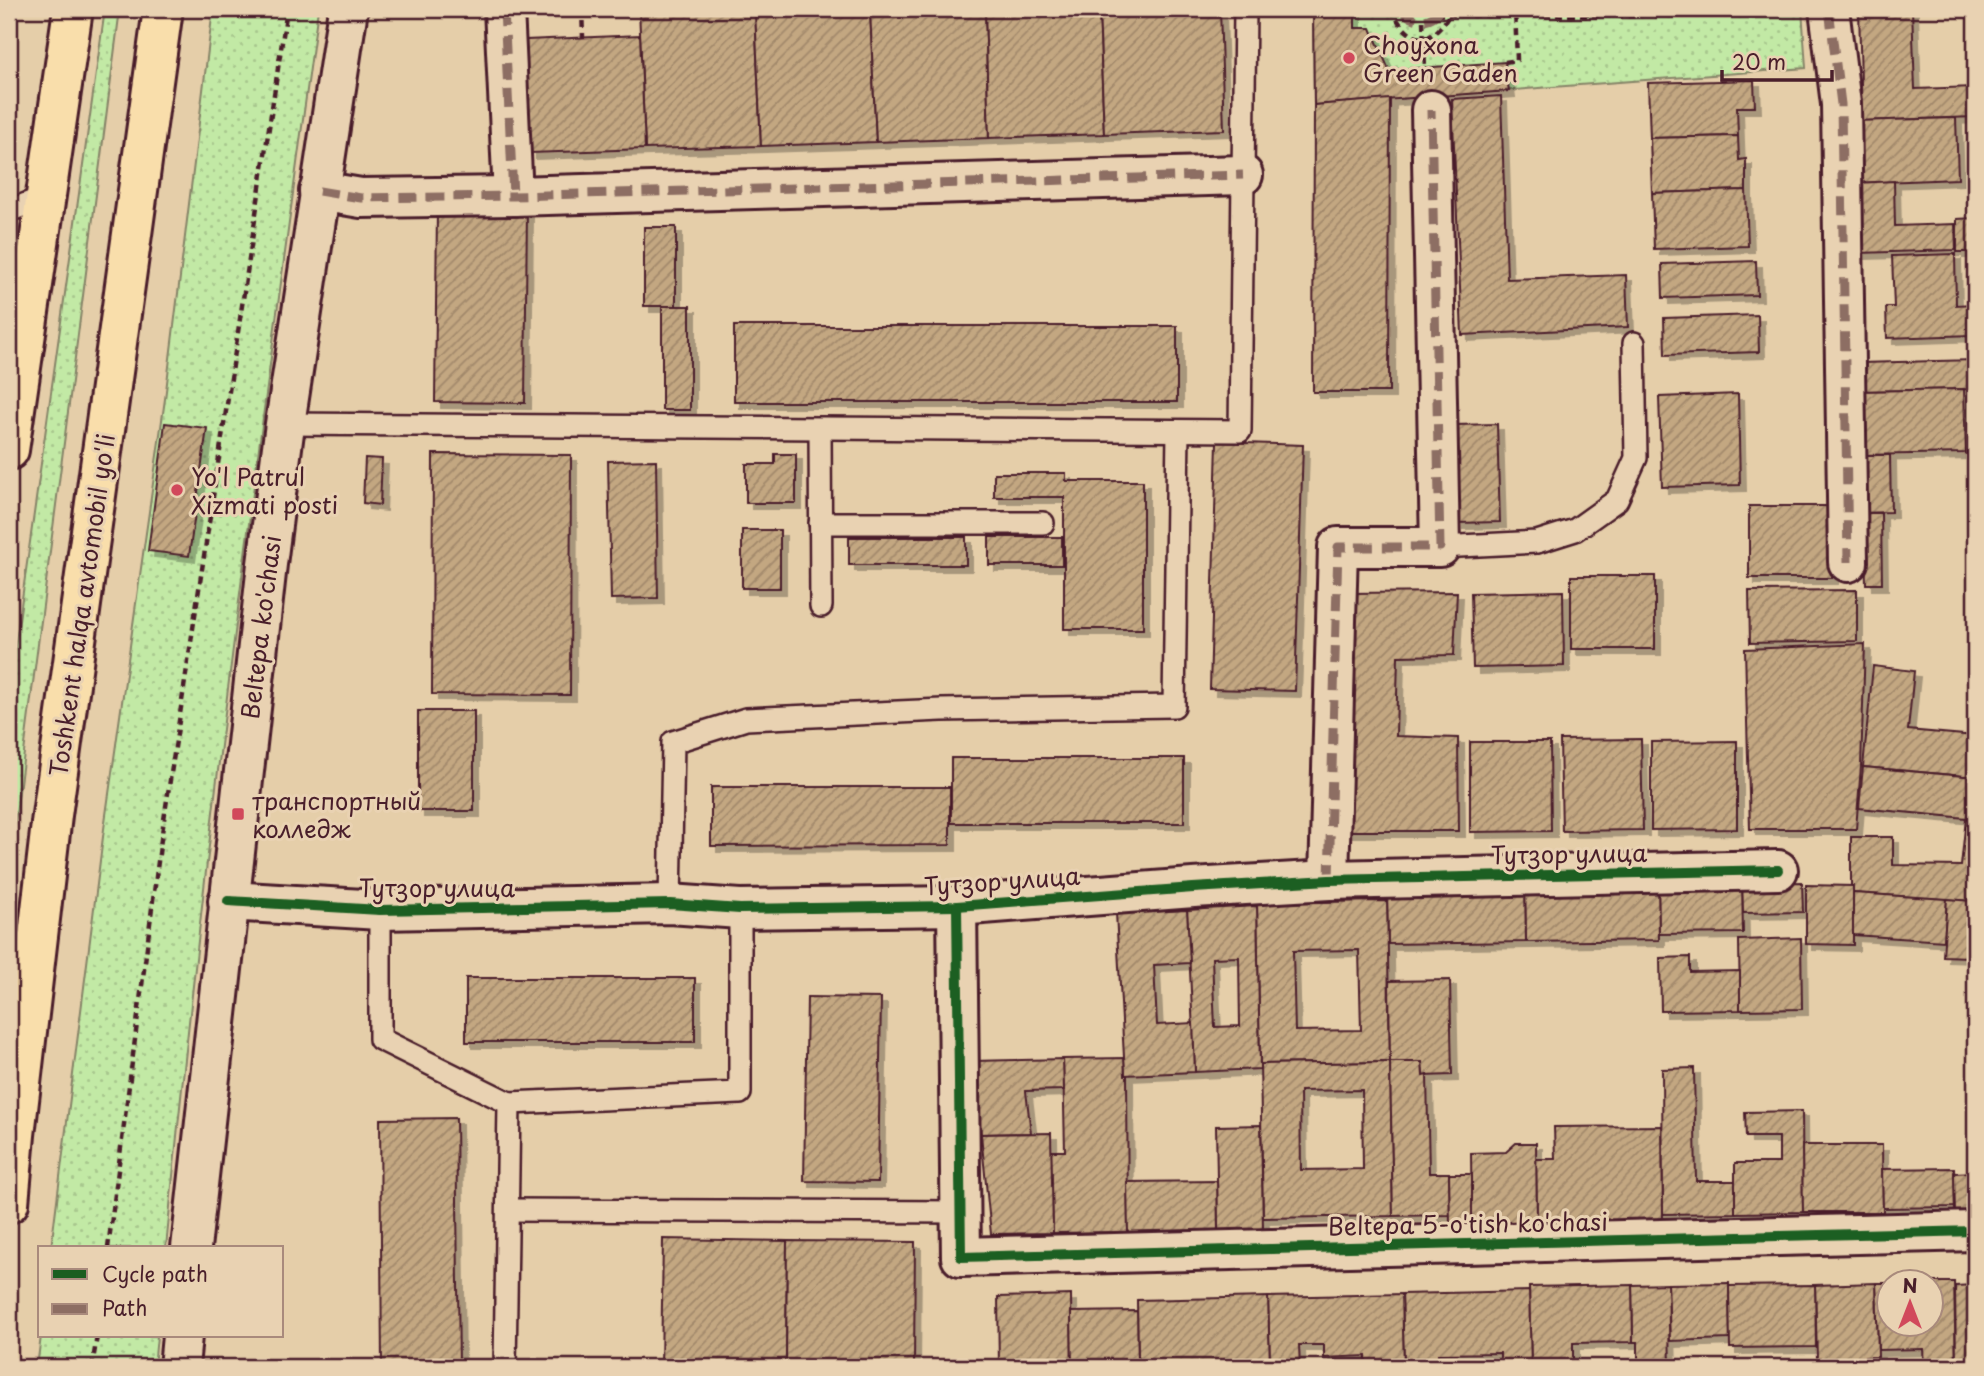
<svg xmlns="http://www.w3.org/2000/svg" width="1984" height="1376" font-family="'Playpen Sans',sans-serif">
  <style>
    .grass { fill: url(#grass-dots); stroke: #868468; stroke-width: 2 }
    .building { fill: url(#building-hatch); stroke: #4a1f2b; stroke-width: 2; fill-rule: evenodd; filter: url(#shadow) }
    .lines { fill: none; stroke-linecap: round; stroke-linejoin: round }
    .lane-casing { stroke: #4a1f2b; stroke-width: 26 }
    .street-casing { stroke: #4a1f2b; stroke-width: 44 }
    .secondary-casing { stroke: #4a1f2b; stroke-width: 44 }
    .highway-casing { stroke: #4a1f2b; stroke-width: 44 }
    .path { stroke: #4a1f2b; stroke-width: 4.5; stroke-dasharray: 7 5; stroke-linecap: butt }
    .lane { stroke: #e9d2b2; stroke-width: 21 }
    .street { stroke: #e9d2b2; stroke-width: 38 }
    .secondary { stroke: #e9d2b2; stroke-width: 38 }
    .highway { stroke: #f9deab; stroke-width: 38 }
    .quiet { stroke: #8d6e63; stroke-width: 9; stroke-dasharray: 18 9; stroke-linecap: butt }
    .cycleway-casing { stroke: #e9d2b2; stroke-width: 15 }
    .cycleway { stroke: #1b5e20; stroke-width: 10 }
    .poi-dot { fill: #d1495b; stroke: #e9d2b2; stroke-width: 2.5 }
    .labels { text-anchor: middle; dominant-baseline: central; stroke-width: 6; stroke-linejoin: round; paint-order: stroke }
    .poi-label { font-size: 24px; fill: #4a1f2b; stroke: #e9d2b2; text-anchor: start }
    .street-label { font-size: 24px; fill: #4a1f2b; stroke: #e9d2b2 }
  </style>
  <defs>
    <pattern id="grass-dots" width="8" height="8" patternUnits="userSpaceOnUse" patternTransform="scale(1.75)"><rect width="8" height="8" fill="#c2e9a5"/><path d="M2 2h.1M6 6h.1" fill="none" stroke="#a8c78e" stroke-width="1.8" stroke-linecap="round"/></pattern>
    <pattern id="building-hatch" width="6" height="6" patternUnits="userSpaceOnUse" patternTransform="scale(1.75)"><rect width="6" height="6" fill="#c3a781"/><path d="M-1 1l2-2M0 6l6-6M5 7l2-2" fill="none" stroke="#a0876a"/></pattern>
    <filter id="shadow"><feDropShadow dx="6" dy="6" stdDeviation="0" flood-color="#0004"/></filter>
  </defs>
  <rect width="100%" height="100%" fill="#e5cea9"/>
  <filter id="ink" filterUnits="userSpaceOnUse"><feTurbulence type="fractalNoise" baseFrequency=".0143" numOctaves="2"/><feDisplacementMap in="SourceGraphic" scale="14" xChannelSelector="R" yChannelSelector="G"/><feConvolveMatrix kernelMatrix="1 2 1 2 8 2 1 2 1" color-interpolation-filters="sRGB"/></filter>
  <g filter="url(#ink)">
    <g class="grass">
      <path d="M105 9H120L9 869V691Z"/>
      <path d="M213 9H318C262 421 205 834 166 1248H51L104 829 165 399Z"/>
      <path d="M1313 9H1802L1806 68 1314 105Z"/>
      <path d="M41 1336H157L154 1367H37Z"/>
    </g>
    <g class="building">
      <path d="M639 9H755L761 146 645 149Z"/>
      <path d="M755 9H870L876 142 761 146Z"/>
      <path d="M870 9H985L989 138 876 142Z"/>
      <path d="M985 9H1099L1104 134 989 138Z"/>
      <path d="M1099 9H1220L1224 130 1104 134Z"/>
      <path d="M1313 9H1355V28H1371L1389 70 1505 62 1509 91 1314 105Z"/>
      <path d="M1859 9H1912L1915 89 1975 87V117L1862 121Z"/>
      <path d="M640 35 645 149 530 153 526 40Z"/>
      <path d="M1754 80 1755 107H1737L1738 136 1650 138 1648 83Z"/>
      <path d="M1501 96 1507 279 1626 275 1628 327 1462 335 1452 99Z"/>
      <path d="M1390 99 1389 392H1313L1314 105Z"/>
      <path d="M1956 118 1958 179 1857 183 1855 121Z"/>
      <path d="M1738 136 1739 160 1746 159V190L1652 193 1650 138Z"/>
      <path d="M1894 181 1895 226 1955 224 1956 250 1859 253 1857 183Z"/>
      <path d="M1746 190 1748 246 1654 249 1652 193Z"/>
      <path d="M437 209 527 210 525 403 435 402Z"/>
      <path d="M1975 218V252H1957V219Z"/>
      <rect x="644" y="227" width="32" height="79"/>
      <path d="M1955 254 1956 305 1972 304 1973 335 1887 338 1886 307H1894L1892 256Z"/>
      <path d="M1756 261 1757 295 1663 298 1662 264Z"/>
      <rect x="662" y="306" width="28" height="104"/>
      <path d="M1758 315 1759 352 1665 355 1664 318Z"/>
      <rect x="734" y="326" width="443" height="76"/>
      <path d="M1975 360V389L1861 391 1860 363Z"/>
      <path d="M1964 389 1966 453 1858 455 1861 391Z"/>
      <path d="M1738 394 1740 485 1662 487 1659 397Z"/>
      <path d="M165 423 207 428 189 556 148 551Z"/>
      <path d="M1497 424 1500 522 1457 523 1454 425Z"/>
      <path d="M1217 442 1303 445 1295 691 1210 689Z"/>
      <path d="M433 454 571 455 570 695 432 694Z"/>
      <path d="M775 454H796V503H746V464H775Z"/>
      <path d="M1858 455H1890L1891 512 1860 513Z"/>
      <path d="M365 458 382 459 380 505 363 503Z"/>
      <path d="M656 460 658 598 611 599 608 461Z"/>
      <path d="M994 473H1066V481H1143V629H1064V497H994Z"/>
      <rect x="1749" y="506" width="83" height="72"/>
      <path d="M1864 513H1881L1882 584H1866Z"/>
      <rect x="742" y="530" width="38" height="58"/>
      <rect x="849" y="537" width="117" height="28"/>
      <rect x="989" y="537" width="73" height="28"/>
      <rect x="1571" y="576" width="84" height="73"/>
      <path d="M1857 590V641L1750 643 1749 591Z"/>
      <path d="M1563 591 1564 666 1473 668 1471 593Z"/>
      <path d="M1457 592 1454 655 1398 656 1396 736 1458 738 1459 831H1346L1348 593Z"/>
      <path d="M1865 644 1861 766 1856 829H1750L1745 649Z"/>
      <path d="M1873 666 1914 671 1908 730 1975 736V777L1863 767Z"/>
      <rect x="418" y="711" width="56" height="100"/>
      <path d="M1641 739 1643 830 1562 831 1560 740Z"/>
      <path d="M1737 741V829L1651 830V742Z"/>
      <path d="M1470 742H1550L1551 831 1470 832Z"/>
      <rect x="951" y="758" width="233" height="65"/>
      <path d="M1863 767 1975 777V906H1972V901L1853 893V886H1851V837H1893V865L1961 866 1966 818 1859 808Z"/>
      <path d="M711 787H950V845L711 846Z"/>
      <path d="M1802 882 1803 912 1743 913 1742 884Z"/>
      <path d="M1742 884 1743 933 1659 934 1658 885Z"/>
      <path d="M1658 885 1659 940 1526 942 1525 887Z"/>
      <path d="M1806 885 1853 886V945L1806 944Z"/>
      <path d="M1525 887 1526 942 1388 944 1387 890Z"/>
      <path d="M1853 893 1947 899 1944 941 1853 935Z"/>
      <path d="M1947 899 1972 901V906H1975V940H1969L1968 957 1943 956Z"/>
      <path d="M1387 901 1390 1062 1260 1064 1257 903ZM1359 950 1361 1030 1295 1031 1293 951Z"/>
      <path d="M1257 906 1260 1069 1195 1072 1187 910ZM1239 957 1240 1026 1215 1027 1212 958Z"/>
      <path d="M1187 910 1190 963 1154 965 1157 1025 1193 1023 1195 1072 1125 1075 1116 913Z"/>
      <path d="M1801 938 1802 1009 1740 1010 1739 940Z"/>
      <path d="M1690 957V972L1740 971V1010L1661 1011 1660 958Z"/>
      <rect x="466" y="978" width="229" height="64"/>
      <path d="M1450 980 1452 1075 1423 1076 1422 1062H1390L1389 981Z"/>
      <path d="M807 997 881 998 878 1182 804 1181Z"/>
      <path d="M1124 1058 1125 1075H1127L1128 1232 1053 1233 1051 1151H1065L1063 1059Z"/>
      <path d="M1063 1059 1064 1090 1026 1091 1031 1133 981 1134 973 1061Z"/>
      <path d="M1390 1062 1393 1216 1263 1218 1260 1064ZM1362 1090 1363 1169 1301 1170 1300 1091Z"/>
      <path d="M1390 1062H1422L1423 1076 1427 1075 1429 1173H1449L1450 1215 1393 1216Z"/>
      <path d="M1694 1068 1696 1181H1735V1213L1663 1214 1662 1069Z"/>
      <path d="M1802 1111 1803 1212 1735 1213V1163H1779V1137H1746L1745 1112Z"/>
      <path d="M456 1118 459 1367H382L380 1119Z"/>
      <path d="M1261 1125 1263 1229 1218 1230 1216 1126Z"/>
      <path d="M1662 1126 1663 1222 1537 1224 1536 1159H1555L1554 1127Z"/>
      <path d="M1051 1133 1053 1233 991 1234 981 1134Z"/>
      <path d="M1516 1143H1536L1537 1224 1472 1231 1471 1153 1506 1152Z"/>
      <path d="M1802 1145H1882L1883 1212H1803Z"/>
      <path d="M1954 1168 1955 1207 1883 1208 1882 1169Z"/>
      <path d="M1975 1172V1212H1955L1954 1173Z"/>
      <path d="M1449 1174H1472V1224H1450Z"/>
      <path d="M1217 1181 1218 1230 1128 1232 1127 1182Z"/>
      <path d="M663 1239 787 1241 786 1367H661Z"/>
      <path d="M787 1241 915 1242 914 1367H786Z"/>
      <path d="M1932 1282H1954L1956 1367H1924L1923 1349 1878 1350 1876 1283H1890V1324H1932Z"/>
      <path d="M1729 1283 1730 1339 1670 1341 1668 1284Z"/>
      <path d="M1876 1283 1878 1357 1817 1359 1815 1285Z"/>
      <path d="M1668 1284 1670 1367H1638V1342H1633L1632 1285Z"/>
      <path d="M1632 1285 1633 1342 1573 1343V1362H1565V1367H1531L1529 1287Z"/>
      <path d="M1815 1285 1816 1347 1730 1348 1729 1286Z"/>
      <path d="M1975 1285V1361L1956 1362 1955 1286Z"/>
      <path d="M1529 1291 1531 1367H1500V1353L1438 1354V1367H1404L1402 1294Z"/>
      <path d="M1402 1294 1404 1367H1366V1356L1324 1358V1345H1299L1300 1367H1270L1268 1297Z"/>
      <path d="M1071 1295 1072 1365 999 1367 998 1297Z"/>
      <path d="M1268 1297 1270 1367H1138L1137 1300Z"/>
      <path d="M1137 1311 1138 1367H1072L1071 1312Z"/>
    </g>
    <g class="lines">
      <defs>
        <g id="lane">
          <path d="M9 211 46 196"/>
          <path d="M285 424 1240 431 1245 9"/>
          <path d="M820 429 821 606"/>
          <path d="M820 523H1043"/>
          <path d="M1440 547 1537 542 1575 530 1617 500 1636 458 1634 343"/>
          <path d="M670 904 673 742 746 719 942 710 1174 706 1178 431"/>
          <path d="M380 910V1039L509 1103 505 1367"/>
          <path d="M509 1103 740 1093V909"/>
          <path d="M508 1210 961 1212"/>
        </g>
        <g id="street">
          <path d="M504 9 513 196"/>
          <path d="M1829 9 1841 104 1848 562"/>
          <path d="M319 191 361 198 513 196 1243 175"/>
          <path d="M1329 880 1338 547H1440L1431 110"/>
          <path d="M228 901 380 910 670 904 740 909 957 906 1193 888 1329 880 1778 870"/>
          <path d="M957 906 961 1257 1975 1231"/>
        </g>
        <g id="secondary">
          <path d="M191 1248 267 564 285 424 348 9"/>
          <path d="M179 1367 182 1336"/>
        </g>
        <g id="highway">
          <path d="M9 450 73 9"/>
          <path d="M9 1203 15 1135 52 815 163 9"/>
        </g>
      </defs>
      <use href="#lane" class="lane-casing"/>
      <use href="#street" class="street-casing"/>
      <use href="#secondary" class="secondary-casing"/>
      <use href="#highway" class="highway-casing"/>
      <g class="path">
        <path d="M582 9 583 37"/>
        <path d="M1391 9C1401 28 1418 51 1439 29 1445 22 1449 17 1451 9"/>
        <path d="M1587 9V16"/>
        <path d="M1436 15 1635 16"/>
        <path d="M1423 21 1425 68"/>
        <path d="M1505 62 1517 60 1515 9"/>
        <path d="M108 1248 160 846 287 9"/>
        <path d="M92 1367 97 1336"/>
      </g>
      <use href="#lane" class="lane"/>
      <use href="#street" class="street"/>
      <use href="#secondary" class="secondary"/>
      <use href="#highway" class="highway"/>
      <g class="quiet">
        <path d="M504 9 513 196"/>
        <path d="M1402 9C1413 24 1430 24 1441 9"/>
        <path d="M1829 9 1841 104 1848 562"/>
        <path d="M319 191 361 198 513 196 1243 175"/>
        <path d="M1329 880 1338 547H1440L1431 110"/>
      </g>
      <defs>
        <g id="cycleway">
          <path d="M228 901 380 910 670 904 740 909 957 906 1193 888 1329 880 1778 870"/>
          <path d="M957 906 961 1257 1975 1231"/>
        </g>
      </defs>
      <use href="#cycleway" class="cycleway-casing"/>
      <use href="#cycleway" class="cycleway"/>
    </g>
  </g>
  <g class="poi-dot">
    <circle cx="1349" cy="58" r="7"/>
    <circle cx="177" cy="490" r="7"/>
    <rect x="231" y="807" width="14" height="14" rx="3.5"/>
  </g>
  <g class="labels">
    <g class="poi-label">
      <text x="1363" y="44">Choyxona<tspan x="1363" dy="28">Green Gaden</tspan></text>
      <text x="191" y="476">Yo'l Patrul<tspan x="191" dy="28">Xizmati posti</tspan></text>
      <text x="252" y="800">транспортный<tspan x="252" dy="28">колледж</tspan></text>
    </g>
    <g class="street-label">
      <text transform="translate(81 605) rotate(-82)">Toshkent halqa avtomobil yo'li</text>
      <text transform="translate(260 627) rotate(-83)">Beltepa ko'chasi</text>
      <text transform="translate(1569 853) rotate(-1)">Тутзор улица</text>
      <text transform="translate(1002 880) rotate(-4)">Тутзор улица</text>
      <text x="437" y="887">Тутзор улица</text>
      <text transform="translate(1468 1223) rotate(-1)">Beltepa 5-o'tish ko'chasi</text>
    </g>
  </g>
  <rect width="1984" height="1376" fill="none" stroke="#e9d2b2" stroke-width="35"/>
  <rect x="18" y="18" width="1949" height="1341" fill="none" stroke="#4a1f2b" stroke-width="2.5" filter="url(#ink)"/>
  <rect x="38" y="1246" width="245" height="91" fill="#e9d2b2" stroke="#a98a7c" stroke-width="2"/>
  <rect x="52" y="1269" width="35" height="10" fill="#1b5e20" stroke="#a98a7c" stroke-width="2"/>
  <text x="102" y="1282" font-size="21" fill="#4a1f2b">Cycle path</text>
  <rect x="52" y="1304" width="35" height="10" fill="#8d6e63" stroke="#a98a7c" stroke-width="2"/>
  <text x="102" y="1316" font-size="21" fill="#4a1f2b">Path</text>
  <g transform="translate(1910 1303)"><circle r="33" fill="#e9d2b2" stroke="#a98a7c" stroke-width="2"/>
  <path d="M0-5L12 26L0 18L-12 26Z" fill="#d1495b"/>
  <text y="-10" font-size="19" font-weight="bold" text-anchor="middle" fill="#4a1f2b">N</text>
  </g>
  <path d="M1722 70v10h110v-10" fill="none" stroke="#4a1f2b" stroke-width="3.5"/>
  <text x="1732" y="70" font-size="21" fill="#4a1f2b" stroke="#e9d2b2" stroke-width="5" paint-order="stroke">20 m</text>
</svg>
